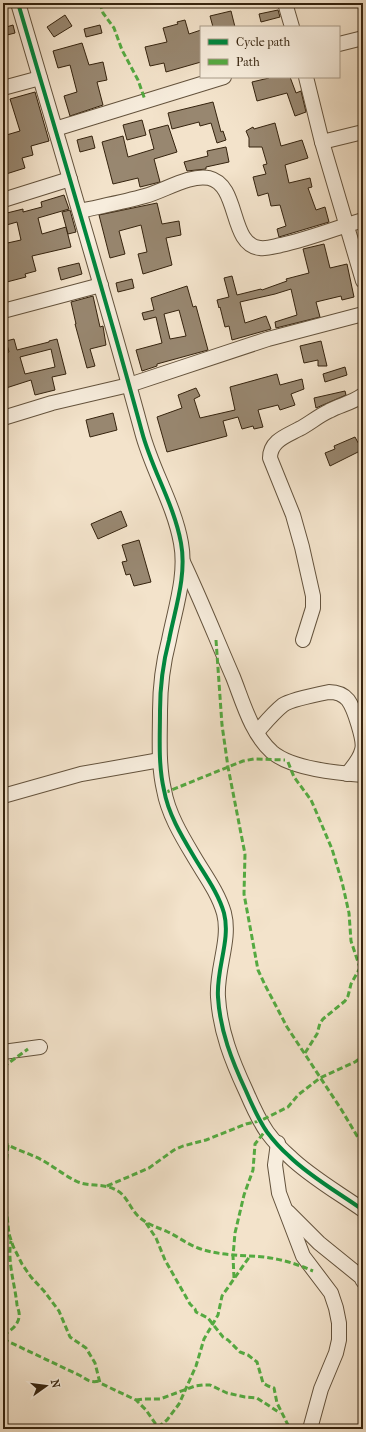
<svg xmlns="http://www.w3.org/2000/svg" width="366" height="1432" font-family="'IM FELL French Canon',serif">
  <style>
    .building { fill: #988770; stroke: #35230e; fill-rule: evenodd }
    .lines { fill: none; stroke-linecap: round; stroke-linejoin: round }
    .minor-casing { stroke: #64533d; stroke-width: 16 }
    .minor { stroke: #f7eddd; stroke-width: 14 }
    .quiet { stroke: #54aa41; stroke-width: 3; stroke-dasharray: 6 3; stroke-linecap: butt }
    .cycleway-casing { stroke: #f7eddd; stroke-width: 6 }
    .cycleway { stroke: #00873e; stroke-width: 4 }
  </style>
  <rect width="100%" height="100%" fill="#f3e3cb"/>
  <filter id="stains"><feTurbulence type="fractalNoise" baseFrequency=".005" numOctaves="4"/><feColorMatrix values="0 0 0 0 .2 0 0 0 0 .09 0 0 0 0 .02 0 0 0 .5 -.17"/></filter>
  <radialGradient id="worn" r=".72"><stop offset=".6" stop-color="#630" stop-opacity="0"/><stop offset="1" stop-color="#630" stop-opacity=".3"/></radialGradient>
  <g class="building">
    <path d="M278 10 280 17 261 22 259 14Z"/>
    <path d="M231 11 235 27H213L210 16Z"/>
    <path d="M65 15 72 26 54 37 47 27Z"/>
    <path d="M185 20 189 34 201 30V62L166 72 164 63 150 66 145 47 167 42 163 28 178 24 177 22Z"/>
    <path d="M13 25 15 33 3 36V28Z"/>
    <path d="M100 25 102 33 86 37 84 29Z"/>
    <path d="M82 43 89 65 103 62 107 80 97 82 103 105 70 116 64 96 77 92 70 65 58 68 53 51Z"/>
    <path d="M269 77H290L296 93 301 91 306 112 295 116 287 93 257 101 252 82 269 78Z"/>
    <path d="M35 92 49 141 31 146 33 155 22 158 25 168 3 175V136L20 131 10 99Z"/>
    <path d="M213 102 221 132 223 131 226 140 217 143 211 123 200 126 199 122 172 129 168 113Z"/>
    <path d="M142 120 146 135 127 140 123 125Z"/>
    <path d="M275 123 281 146 302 140 308 158 285 165 289 183 310 178 312 187 308 188 316 210 325 207 329 222 279 237 277 229 286 226 280 205 271 206 268 193 258 196 253 177 266 174 263 165 267 164 262 147H249V138L246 131 253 127 254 129Z"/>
    <path d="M168 125 177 152 154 159 160 182 140 187 138 178 113 184 102 142 123 136 128 157 154 149 149 130Z"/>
    <path d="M92 136 95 148 80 152 77 140Z"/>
    <path d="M226 147 229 162 206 167V169L187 171 184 162 208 156 207 151Z"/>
    <path d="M64 195 69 209 38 218 42 234 66 227 71 247 32 256 36 271 25 274 26 277 3 283V244L21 240 17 222 3 226V214L23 209V212L42 207 41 202Z"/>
    <path d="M157 203 162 224 179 221 181 235 166 238 172 265 143 274 138 254 147 252 141 225 119 231 125 254 110 258 99 215Z"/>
    <path d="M70 210 76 232 68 234 62 212Z"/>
    <path d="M324 244 330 268 347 264 354 297 342 300 341 296 316 302 320 317 276 328 275 322 297 315 291 289 275 294 240 302 245 323 266 316 271 329 232 340 229 326 225 327 220 307 219 308 217 300 229 297 224 278 232 276 237 295 261 289 262 290 287 281 286 279 309 273 303 249Z"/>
    <path d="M79 263 82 274 61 280 58 268Z"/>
    <path d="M132 279 134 288 118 292 116 283Z"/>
    <path d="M187 286 193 307 196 306 208 350 157 364V366L142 371 136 350 162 343 156 317 144 320 142 313 154 310 151 298ZM179 310 186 336 170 339 164 314Z"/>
    <path d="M93 296 100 327 103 326 106 345 90 349 95 366 87 368 75 324H76L71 302Z"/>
    <path d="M14 339 17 350 49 342V341L57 339 66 374 52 377 55 390 35 395 31 380 3 389V366L6 365 3 354 9 352 6 341ZM51 349 55 367 25 374 20 357Z"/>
    <path d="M321 341 327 366H318V360L304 363 300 346Z"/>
    <path d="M345 367 347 375 325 382 323 374Z"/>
    <path d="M277 374 280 385 302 379 304 389 291 394 295 405 280 410 278 405 258 410 263 427 254 429 253 426 242 429 238 417 223 421 227 436 167 452 157 417 182 408 178 395 196 388 200 396 194 399 200 418 235 410 230 387Z"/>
    <path d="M345 391 346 395 316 408 314 398Z"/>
    <path d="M113 413 117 430 90 437 86 420Z"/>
    <path d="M355 437 362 450 330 466 325 453 335 449 334 446Z"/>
    <path d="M121 511 127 526 98 539 91 524Z"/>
    <path d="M139 540 151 582 134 586 130 574 126 575 122 562 127 561 122 545Z"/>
  </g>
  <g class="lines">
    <defs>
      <g id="minor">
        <path d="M18 3C60 146 103 288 142 432 152 470 174 504 181 543 187 575 175 609 169 640 163 663 160 687 160 711 160 737 158 764 164 790 168 813 181 835 193 855 204 874 218 892 224 913 231 940 216 969 218 997 220 1031 232 1061 246 1091 252 1105 258 1119 267 1132 273 1140 281 1149 289 1156 309 1176 339 1193 363 1210"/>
        <path d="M285 3 292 27"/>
        <path d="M339 44 363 38"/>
        <path d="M306 77 322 142 363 281"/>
        <path d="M3 88 40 78"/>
        <path d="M55 129 224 77"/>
        <path d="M322 142 363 132"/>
        <path d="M3 200 70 179"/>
        <path d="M80 211C102 206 124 202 145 196 164 191 190 174 209 178 240 185 229 245 260 248 268 249 275 246 281 245 309 239 336 228 363 220"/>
        <path d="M3 311 101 285"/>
        <path d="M3 418 52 403 129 385 268 339 363 314"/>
        <path d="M183 562C201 600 216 638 233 677 243 702 251 733 272 752 292 769 338 773 363 775"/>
        <path d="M303 640 313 608V596L302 547 293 515 270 458C270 441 286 436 299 429 309 424 318 416 329 411 340 405 352 403 363 395"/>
        <path d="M257 732C265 723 273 713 283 705 290 700 319 694 329 692 337 692 343 694 348 700 354 708 365 741 362 750 360 759 353 767 347 774"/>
        <path d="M3 796 81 774 160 760"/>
        <path d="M3 1052 40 1047"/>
        <path d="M278 1143 275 1165 279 1193 303 1256 331 1293 336 1308 339 1323V1340L336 1353 321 1389 310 1429"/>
        <path d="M288 1212 319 1243 361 1277 363 1281"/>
      </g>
    </defs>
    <use href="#minor" class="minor-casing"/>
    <use href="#minor" class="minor"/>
    <g class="quiet">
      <path d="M100 3 103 13 114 28 122 50 138 80 145 100"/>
      <path d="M216 640 222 725 228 767 245 854 244 894 258 970 265 985 287 1027 341 1109 363 1146"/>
      <path d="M288 762 294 777 311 800 315 809 332 849 342 882 349 913 351 941 363 977"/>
      <path d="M164 793 243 761 254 759 285 760"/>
      <path d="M305 1053 317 1034 320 1023 323 1019 345 1001 348 996 351 984 361 966"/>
      <path d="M3 1067 28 1049"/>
      <path d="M3 1142C17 1151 33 1154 47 1163 57 1169 67 1177 78 1182 90 1187 104 1183 116 1190 127 1195 130 1209 139 1217 147 1224 156 1227 166 1231 177 1236 187 1244 198 1248 220 1256 241 1255 264 1257 281 1259 297 1264 313 1271"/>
      <path d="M8 1145 4 1188 9 1234 13 1246 22 1264 31 1277 44 1291 59 1311 70 1337 86 1348 95 1363 100 1383 136 1400 146 1410 159 1429"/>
      <path d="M107 1186 149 1168 174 1150 183 1146 206 1140 246 1124 260 1121 288 1107 298 1095 320 1078 355 1062 363 1056"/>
      <path d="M146 1223 156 1238 165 1260 190 1304 195 1309 196 1312 208 1318 223 1337 228 1340 240 1352 248 1355 257 1362 263 1383 268 1386 274 1388 277 1403 290 1429"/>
      <path d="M234 1278 233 1256 235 1233 244 1195 253 1170 255 1144 266 1130"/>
      <path d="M3 1335C10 1331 18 1326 19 1317 20 1313 18 1309 17 1305 15 1284 7 1262 11 1241"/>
      <path d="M3 1339 81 1376C87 1380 91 1383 99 1381"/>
      <path d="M136 1400 144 1399H160L195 1386 203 1385H210L227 1393 245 1397 257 1398 280 1413"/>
      <path d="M158 1427 167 1420 179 1404 196 1366 204 1339 218 1315 222 1296 250 1256"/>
    </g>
    <defs>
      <path id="cycleway" d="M18 3C60 146 103 288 142 432 152 470 174 504 181 543 187 575 175 609 169 640 163 663 160 687 160 711 160 737 158 764 164 790 168 813 181 835 193 855 204 874 218 892 224 913 231 940 216 969 218 997 220 1031 232 1061 246 1091 252 1105 258 1119 267 1132 273 1140 281 1149 289 1156 309 1176 339 1193 363 1210"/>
    </defs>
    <use href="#cycleway" class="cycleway-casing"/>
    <use href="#cycleway" class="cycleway"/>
  </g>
  <rect width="366" height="1432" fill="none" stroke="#f3e3cb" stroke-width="16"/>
  <rect x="4" y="4" width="358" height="1424" fill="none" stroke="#35230e" stroke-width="2"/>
  <rect x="8" y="8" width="350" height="1416" fill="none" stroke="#35230e"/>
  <rect x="200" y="26" width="140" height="52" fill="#f7eddd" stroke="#a99c8a"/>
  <rect x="208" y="39" width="20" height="6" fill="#00873e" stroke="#a99c8a"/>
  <text x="236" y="46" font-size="12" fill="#35230e">Cycle path</text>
  <rect x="208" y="59" width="20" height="6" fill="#54aa41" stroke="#a99c8a"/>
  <text x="236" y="66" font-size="12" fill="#35230e">Path</text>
  <g transform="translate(46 1386) rotate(76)" stroke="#f7eddd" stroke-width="3" paint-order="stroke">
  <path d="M0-3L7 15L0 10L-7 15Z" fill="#35230e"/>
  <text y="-6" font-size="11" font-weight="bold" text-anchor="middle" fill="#35230e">N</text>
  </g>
  <rect width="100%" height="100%" filter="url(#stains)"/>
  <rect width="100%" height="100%" fill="url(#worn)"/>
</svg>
